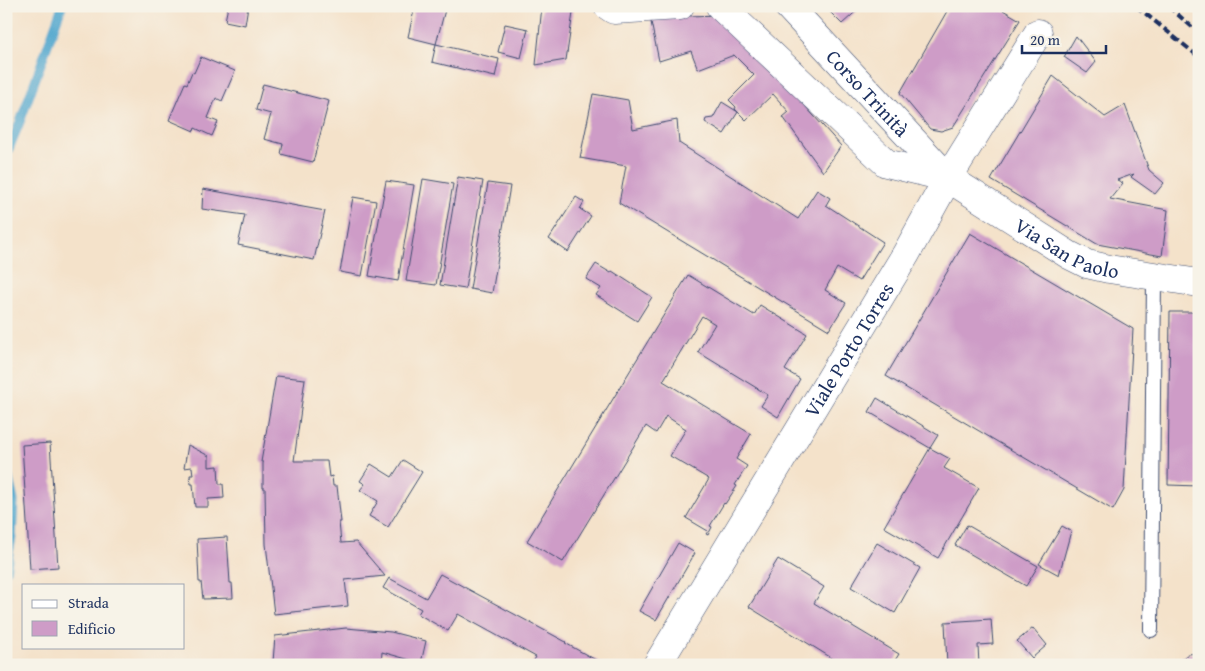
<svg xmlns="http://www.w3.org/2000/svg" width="1205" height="671" font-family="'Gentium Book Plus',serif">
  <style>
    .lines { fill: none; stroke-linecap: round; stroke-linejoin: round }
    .stream { stroke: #52a7ce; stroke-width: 9 }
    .building { fill: #ce9cc7 }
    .service-casing { stroke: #3c4a6e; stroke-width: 16 }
    .minor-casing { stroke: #3c4a6e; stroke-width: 29 }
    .secondary-casing { stroke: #3c4a6e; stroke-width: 29 }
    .service { stroke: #fff; stroke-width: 14 }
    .minor { stroke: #fff; stroke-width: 28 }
    .secondary { stroke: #fff; stroke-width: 28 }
    .rail { stroke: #1b2f5e; stroke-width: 4; stroke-dasharray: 8 4; stroke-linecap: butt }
    .labels { text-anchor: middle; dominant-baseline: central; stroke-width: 4.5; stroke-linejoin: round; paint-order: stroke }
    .street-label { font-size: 20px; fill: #1b2f5e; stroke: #f7f3e8 }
  </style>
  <rect width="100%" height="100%" fill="#f7f3e8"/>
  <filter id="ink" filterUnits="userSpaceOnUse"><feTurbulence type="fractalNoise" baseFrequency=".02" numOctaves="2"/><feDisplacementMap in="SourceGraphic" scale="10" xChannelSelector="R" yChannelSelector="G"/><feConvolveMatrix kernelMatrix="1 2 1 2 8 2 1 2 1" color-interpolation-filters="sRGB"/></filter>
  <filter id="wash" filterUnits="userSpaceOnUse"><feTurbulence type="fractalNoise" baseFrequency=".0096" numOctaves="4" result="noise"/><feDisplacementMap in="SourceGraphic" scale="20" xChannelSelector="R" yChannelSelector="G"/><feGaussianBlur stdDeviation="1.12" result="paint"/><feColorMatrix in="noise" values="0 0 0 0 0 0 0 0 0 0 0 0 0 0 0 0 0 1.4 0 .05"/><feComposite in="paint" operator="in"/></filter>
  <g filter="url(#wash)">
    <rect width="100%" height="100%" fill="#f4e2ca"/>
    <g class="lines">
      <g class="stream">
        <path d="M6 156 20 122 62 6"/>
        <path d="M6 466 14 501 12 537 6 571"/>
      </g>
    </g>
    <g id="blocks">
      <g class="building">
        <path d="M228 6H248L245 25 225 21Z"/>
        <path d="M415 6H446L436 44 499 59 495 77 432 62 436 44 408 37Z"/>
        <path d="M542 6H574L566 60 536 65Z"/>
        <path d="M824 6H862L842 24Z"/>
        <path d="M950 6H996L1020 20 953 127 941 131 930 129 900 93Z"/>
        <path d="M723 15 841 146 823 172 783 117 789 112 773 94 746 120 735 109 736 107 729 100 754 75 734 55 698 69 691 51 659 61 650 17Z"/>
        <path d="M505 24 528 29 521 58 498 52Z"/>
        <path d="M1076 36 1096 62 1087 73 1064 57Z"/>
        <path d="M201 57 235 71 222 101 216 98 208 118 218 122 212 136 195 128 194 131 169 120 185 83 187 84 192 72 194 73Z"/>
        <path d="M1053 76 1105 117 1125 105 1149 170 1164 183 1155 194 1131 177 1134 174 1117 180 1123 183 1110 199 1168 210 1162 256 1097 244 991 180Z"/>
        <path d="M263 84 329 101 313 162 281 154 283 144 264 139 271 114 256 110Z"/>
        <path d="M593 94 628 100 633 129 677 120 679 143 798 219 817 190 830 198 826 205 883 242 859 281 837 268 825 290 846 303 829 330 619 203 626 166 580 158Z"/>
        <path d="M722 102 738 112 724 134 705 122 706 119 713 118Z"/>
        <path d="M458 177 483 181 465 289 440 285Z"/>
        <path d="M423 179 453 184 436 285 406 281Z"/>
        <path d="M386 181 414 185 398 281 369 276Z"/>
        <path d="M488 183 510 186 492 293 470 289Z"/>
        <path d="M203 189 325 211 314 260 238 245 245 215 202 209Z"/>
        <path d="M353 197 376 201 362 276 340 272Z"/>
        <path d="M576 197 584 202 580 209 591 216 568 252 549 239Z"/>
        <path d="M970 233 1133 329 1124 490 1113 510 886 376Z"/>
        <path d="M596 264 611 273 612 271 652 297 637 321 596 295 601 288 586 279Z"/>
        <path d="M688 275 754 315 760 305 807 334 785 370 800 379 778 417 761 406 768 395 698 352 715 324 702 316 663 381 751 434 736 459 747 466 735 485 737 486 725 504 724 503 710 526 712 527 708 535 706 534 708 531 686 518 709 479 670 456 686 429 666 416 656 433 646 426 563 562 527 541Z"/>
        <path d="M1170 312H1191L1199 317V486L1168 485Z"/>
        <path d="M276 376 305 379 294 461H327L329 477 332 476 333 486H337L341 522H339L341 543 356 542 385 576 345 580 348 606 274 614 266 544 265 488H263V462H261Z"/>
        <path d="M877 398 938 435 930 448 869 412Z"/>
        <path d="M50 443 58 567 30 569 22 445Z"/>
        <path d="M188 445 209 456V467L218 466 219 484H223L224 498 208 499V507H195L193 484H191L190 475H193L192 467 184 468Z"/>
        <path d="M930 448 950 459 944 468 979 488 938 558 884 527Z"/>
        <path d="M403 460 422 472 388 527 369 516 378 501 360 490 365 484 360 481 371 464 392 477Z"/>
        <path d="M967 525 1038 566 1026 586 955 545Z"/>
        <path d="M1062 526 1071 531 1059 575 1039 564Z"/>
        <path d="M227 537 230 583H232L233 598 203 599 201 582H199L197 539Z"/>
        <path d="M678 543 695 553 656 620 639 611Z"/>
        <path d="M877 543 920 568 895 613 851 587Z"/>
        <path d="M778 559 824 587 814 603 899 654 892 665H843L749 607Z"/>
        <path d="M440 574 566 642 565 643 605 665H531L536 657 458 614 448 631 418 614 421 609 383 588 389 578 426 598Z"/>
        <path d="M991 619 993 644 978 645 979 665H947L945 622Z"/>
        <path d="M346 628 391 632 426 641 421 663 382 652 381 665H314L273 662 275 636Z"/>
        <path d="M1033 628 1047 645 1032 658 1017 641Z"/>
        <path d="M1199 653V665H1174L1188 654Z"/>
      </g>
    </g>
  </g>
  <g filter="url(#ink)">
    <use href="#blocks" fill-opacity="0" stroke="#3c4a6e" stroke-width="1"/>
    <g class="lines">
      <defs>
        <path id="service" d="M1151 630 1154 276"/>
        <g id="minor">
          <path d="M608 6 614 10 680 6"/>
          <path d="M720 6 886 163 948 178 1038 33"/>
        </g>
        <g id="secondary">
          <path id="s1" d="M788 6 948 178 1069 255 1087 264 1109 269 1199 283"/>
          <path id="s2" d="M657 665 906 254 948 178"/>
        </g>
      </defs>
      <use href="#service" class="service-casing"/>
      <use href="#minor" class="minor-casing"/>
      <use href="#secondary" class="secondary-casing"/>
      <use href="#service" class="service"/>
      <use href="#minor" class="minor"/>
      <use href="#secondary" class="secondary"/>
      <g class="rail">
        <path d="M1136 6 1199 57"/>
        <path d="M1168 6 1199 33"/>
      </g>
    </g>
  </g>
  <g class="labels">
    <g class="street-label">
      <text stroke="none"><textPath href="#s1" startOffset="118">Corso Trinità</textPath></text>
      <text stroke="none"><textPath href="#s1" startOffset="374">Via San Paolo</textPath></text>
      <text stroke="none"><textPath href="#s2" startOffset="369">Viale Porto Torres</textPath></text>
    </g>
  </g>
  <rect width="1205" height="671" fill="none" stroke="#f7f3e8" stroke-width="25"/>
  <rect x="22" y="584" width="162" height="65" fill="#f7f3e8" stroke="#9fa5b1"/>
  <rect x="32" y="600" width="25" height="8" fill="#ffffff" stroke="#9fa5b1"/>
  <text x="68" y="608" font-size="15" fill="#1b2f5e">Strada</text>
  <rect x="32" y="621" width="25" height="15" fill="#ce9cc7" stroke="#9fa5b1"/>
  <text x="68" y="634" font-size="15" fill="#1b2f5e">Edificio</text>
  <path d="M1022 45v8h84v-8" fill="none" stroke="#1b2f5e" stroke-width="2.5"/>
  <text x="1030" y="45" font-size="15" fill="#1b2f5e" stroke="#f7f3e8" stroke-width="4" paint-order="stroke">20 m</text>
</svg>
